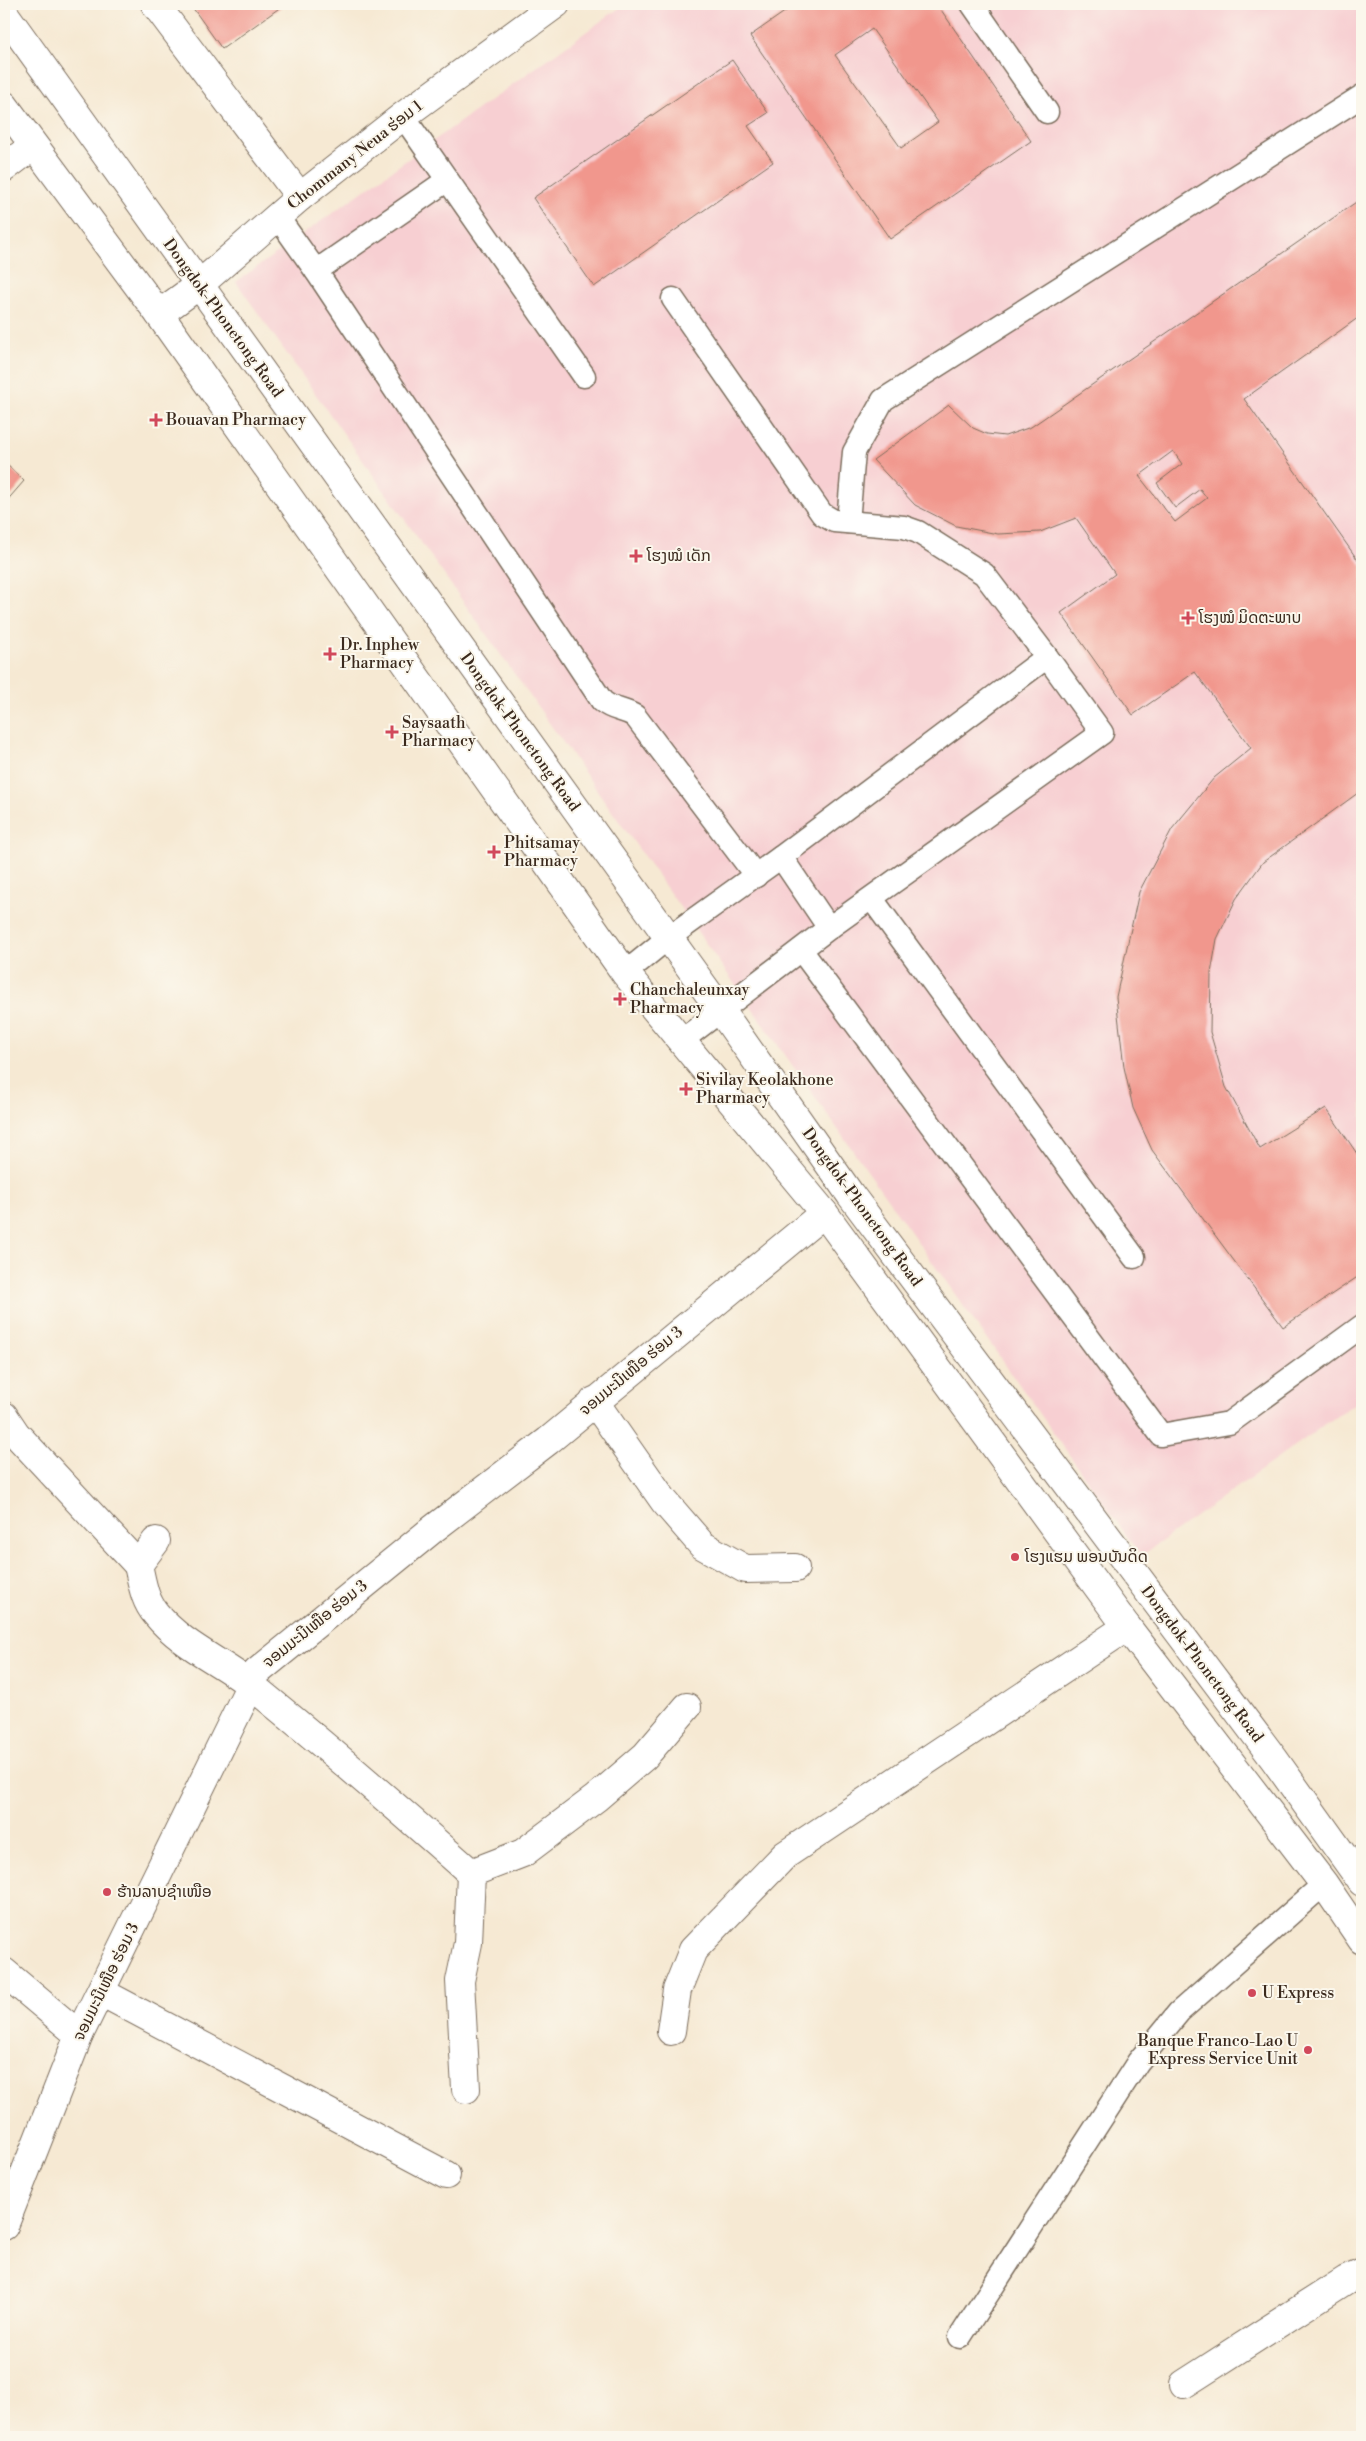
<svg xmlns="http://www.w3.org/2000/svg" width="1366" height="2441" font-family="'Libre Bodoni','Noto Sans Lao',serif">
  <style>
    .built { fill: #f7cfd2 }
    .building { fill: #f1978d; fill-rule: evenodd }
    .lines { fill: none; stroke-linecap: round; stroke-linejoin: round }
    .lane-casing { stroke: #7c6d5d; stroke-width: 25 }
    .street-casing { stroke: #7c6d5d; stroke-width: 30 }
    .secondary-casing { stroke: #7c6d5d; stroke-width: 30 }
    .lane { stroke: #fff; stroke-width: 22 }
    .street { stroke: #fff; stroke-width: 28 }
    .secondary { stroke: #fff; stroke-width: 28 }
    .poi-dot { fill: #d1495b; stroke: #fbf7ec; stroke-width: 2 }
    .labels { text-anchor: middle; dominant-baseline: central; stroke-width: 4; stroke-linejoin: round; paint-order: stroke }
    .street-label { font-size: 16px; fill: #3b2a1e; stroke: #fbf7ec }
    .poi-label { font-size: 16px; fill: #3b2a1e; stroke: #fbf7ec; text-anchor: start }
  </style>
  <rect width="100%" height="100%" fill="#fbf7ec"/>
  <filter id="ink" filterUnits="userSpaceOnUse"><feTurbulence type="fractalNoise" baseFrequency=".02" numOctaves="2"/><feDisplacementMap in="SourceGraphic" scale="10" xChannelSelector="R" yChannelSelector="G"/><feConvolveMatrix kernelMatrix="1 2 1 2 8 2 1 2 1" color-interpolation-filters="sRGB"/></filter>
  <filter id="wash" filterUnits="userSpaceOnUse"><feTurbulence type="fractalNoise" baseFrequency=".0096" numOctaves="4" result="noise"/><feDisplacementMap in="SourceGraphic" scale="20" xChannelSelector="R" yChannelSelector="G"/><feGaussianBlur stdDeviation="1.12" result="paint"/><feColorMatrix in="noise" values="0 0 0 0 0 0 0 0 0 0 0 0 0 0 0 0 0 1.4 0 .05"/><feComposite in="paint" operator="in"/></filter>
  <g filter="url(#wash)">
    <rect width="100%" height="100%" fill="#f6e9d3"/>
    <path class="built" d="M625 4H1362V1398L1141 1556 236 282Z"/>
    <g id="blocks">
      <g class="building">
        <path d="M190 4H285L222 49Z"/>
        <path d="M796 4H937L1031 141 890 239 750 36ZM872 29 938 122 901 148 835 55Z"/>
        <path d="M732 60 768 113 748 126 773 162 594 287 533 198Z"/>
        <path d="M1362 198V315L1244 399 1362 566V790L1263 862 1236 899 1217 939 1211 973 1210 1032 1226 1087 1260 1149 1326 1108 1362 1161V1274L1283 1327 1152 1150 1133 1108 1124 1067 1116 997 1139 892 1172 829 1214 778 1251 748 1195 672 1133 715 1061 613 1115 574 1076 518 1040 532 998 534 956 526 915 505 873 460 949 405 973 428 987 434 1005 436 1031 427ZM1173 451 1182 464 1157 483 1175 508 1200 489 1207 498 1175 522 1139 476Z"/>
        <path d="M4 462 24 481 4 504Z"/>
      </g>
    </g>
  </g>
  <g filter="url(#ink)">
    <use href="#blocks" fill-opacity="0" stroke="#7c6d5d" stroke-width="1"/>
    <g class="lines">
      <defs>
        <g id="lane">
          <path d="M972 4 1047 112"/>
          <path d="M403 116 584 376"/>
          <path d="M277 216 316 271 602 701C614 711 622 708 635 716L756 876"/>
          <path d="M316 271 446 181"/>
          <path d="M673 299 822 514 834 521 904 527 918 532 984 574 1047 657"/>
          <path d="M848 522 854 452 883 400 1362 96"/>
          <path d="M781 857 829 928"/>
          <path d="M872 899 1134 1257"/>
          <path d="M801 950 1161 1435 1229 1423 1362 1326"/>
          <path d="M625 973 668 938 781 857 1047 657 1102 733 829 928 681 1041"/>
          <path d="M960 2337 1138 2062 1179 2012 1324 1884"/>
        </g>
        <g id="street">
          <path d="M155 4 300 197"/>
          <path d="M4 168 33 146"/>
          <path d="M159 314 199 285 300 197 403 116 556 4"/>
          <path d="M594 1401 664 1501 702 1545 745 1569 795 1568"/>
          <path d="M4 1416 16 1434 138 1565"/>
          <path d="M156 1541 138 1565C142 1582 144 1600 156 1614 182 1646 221 1661 252 1686 327 1747 399 1809 471 1873L468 1943 460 1981 466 2089"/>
          <path d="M471 1873 523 1853 596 1798 645 1756 687 1707"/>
          <path d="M4 1972 79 2035"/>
          <path d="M101 1992 446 2175"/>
          <path d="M671 2031 677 1990 693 1950 785 1855 1127 1627"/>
          <path d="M4 2226 79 2035 257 1672 433 1529 548 1441 824 1213"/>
          <path d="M1184 2384 1346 2280 1362 2273"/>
        </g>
        <g id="secondary">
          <path d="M4 13 722 1012 850 1194 1274 1759 1362 1882"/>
          <path d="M4 105 159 314 625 973 824 1213 1127 1627 1324 1884 1362 1940"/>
        </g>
      </defs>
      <use href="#lane" class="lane-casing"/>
      <use href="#street" class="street-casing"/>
      <use href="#secondary" class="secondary-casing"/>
      <use href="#lane" class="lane"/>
      <use href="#street" class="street"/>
      <use href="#secondary" class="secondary"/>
    </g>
  </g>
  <g class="poi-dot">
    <path d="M153.5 412.5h5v5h5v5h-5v5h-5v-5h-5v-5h5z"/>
    <path d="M633.5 548.5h5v5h5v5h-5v5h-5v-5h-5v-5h5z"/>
    <path d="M1185.5 610.5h5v5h5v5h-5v5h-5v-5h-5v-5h5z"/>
    <path d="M327.5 646.5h5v5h5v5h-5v5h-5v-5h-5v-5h5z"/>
    <path d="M389.5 724.5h5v5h5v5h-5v5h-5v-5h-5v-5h5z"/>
    <path d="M491.5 844.5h5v5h5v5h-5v5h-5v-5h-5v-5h5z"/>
    <path d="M617.5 991.5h5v5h5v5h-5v5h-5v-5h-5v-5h5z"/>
    <path d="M683.5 1081.5h5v5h5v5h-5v5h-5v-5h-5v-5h5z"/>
    <circle cx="1015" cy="1557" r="5"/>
    <circle cx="107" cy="1892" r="5"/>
    <circle cx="1252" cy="1993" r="5"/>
    <circle cx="1308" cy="2050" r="5"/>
  </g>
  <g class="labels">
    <g class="street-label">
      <text transform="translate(355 155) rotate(-38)">Chommany Neua ຮ່ອມ 1</text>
      <text transform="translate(223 318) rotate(54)">Dongdok-Phonetong Road</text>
      <text transform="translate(520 732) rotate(54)">Dongdok-Phonetong Road</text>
      <text transform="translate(862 1207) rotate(54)">Dongdok-Phonetong Road</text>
      <text transform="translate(631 1371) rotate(-40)">ຈອມມະນີເໜືອ ຮ່ອມ 3</text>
      <text transform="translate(315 1624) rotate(-39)">ຈອມມະນີເໜືອ ຮ່ອມ 3</text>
      <text transform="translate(1202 1664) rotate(53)">Dongdok-Phonetong Road</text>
      <text transform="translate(106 1982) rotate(-64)">ຈອມມະນີເໜືອ ຮ່ອມ 3</text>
    </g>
    <g class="poi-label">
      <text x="166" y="420">Bouavan Pharmacy</text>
      <text x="647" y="556">ໂຮງໝໍ ເດັກ</text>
      <text x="1199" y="618">ໂຮງໝໍ ມິດຕະພາບ</text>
      <text x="340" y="645">Dr. Inphew<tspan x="340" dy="18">Pharmacy</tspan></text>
      <text x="402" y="723">Saysaath<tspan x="402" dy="18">Pharmacy</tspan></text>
      <text x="504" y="843">Phitsamay<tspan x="504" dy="18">Pharmacy</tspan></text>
      <text x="630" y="990">Chanchaleunxay<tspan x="630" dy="18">Pharmacy</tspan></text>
      <text x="696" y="1080">Sivilay Keolakhone<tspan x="696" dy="18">Pharmacy</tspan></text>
      <text x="1025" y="1557">ໂຮງແຮມ ພອນບັນດິດ</text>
      <text x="117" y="1892">ຮ້ານລາບຊຳເໜືອ</text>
      <text x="1262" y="1993">U Express</text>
      <text x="1298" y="2041" text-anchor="end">Banque Franco-Lao U<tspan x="1298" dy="18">Express Service Unit</tspan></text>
    </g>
  </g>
  <rect width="1366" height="2441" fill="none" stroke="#fbf7ec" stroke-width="20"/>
</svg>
